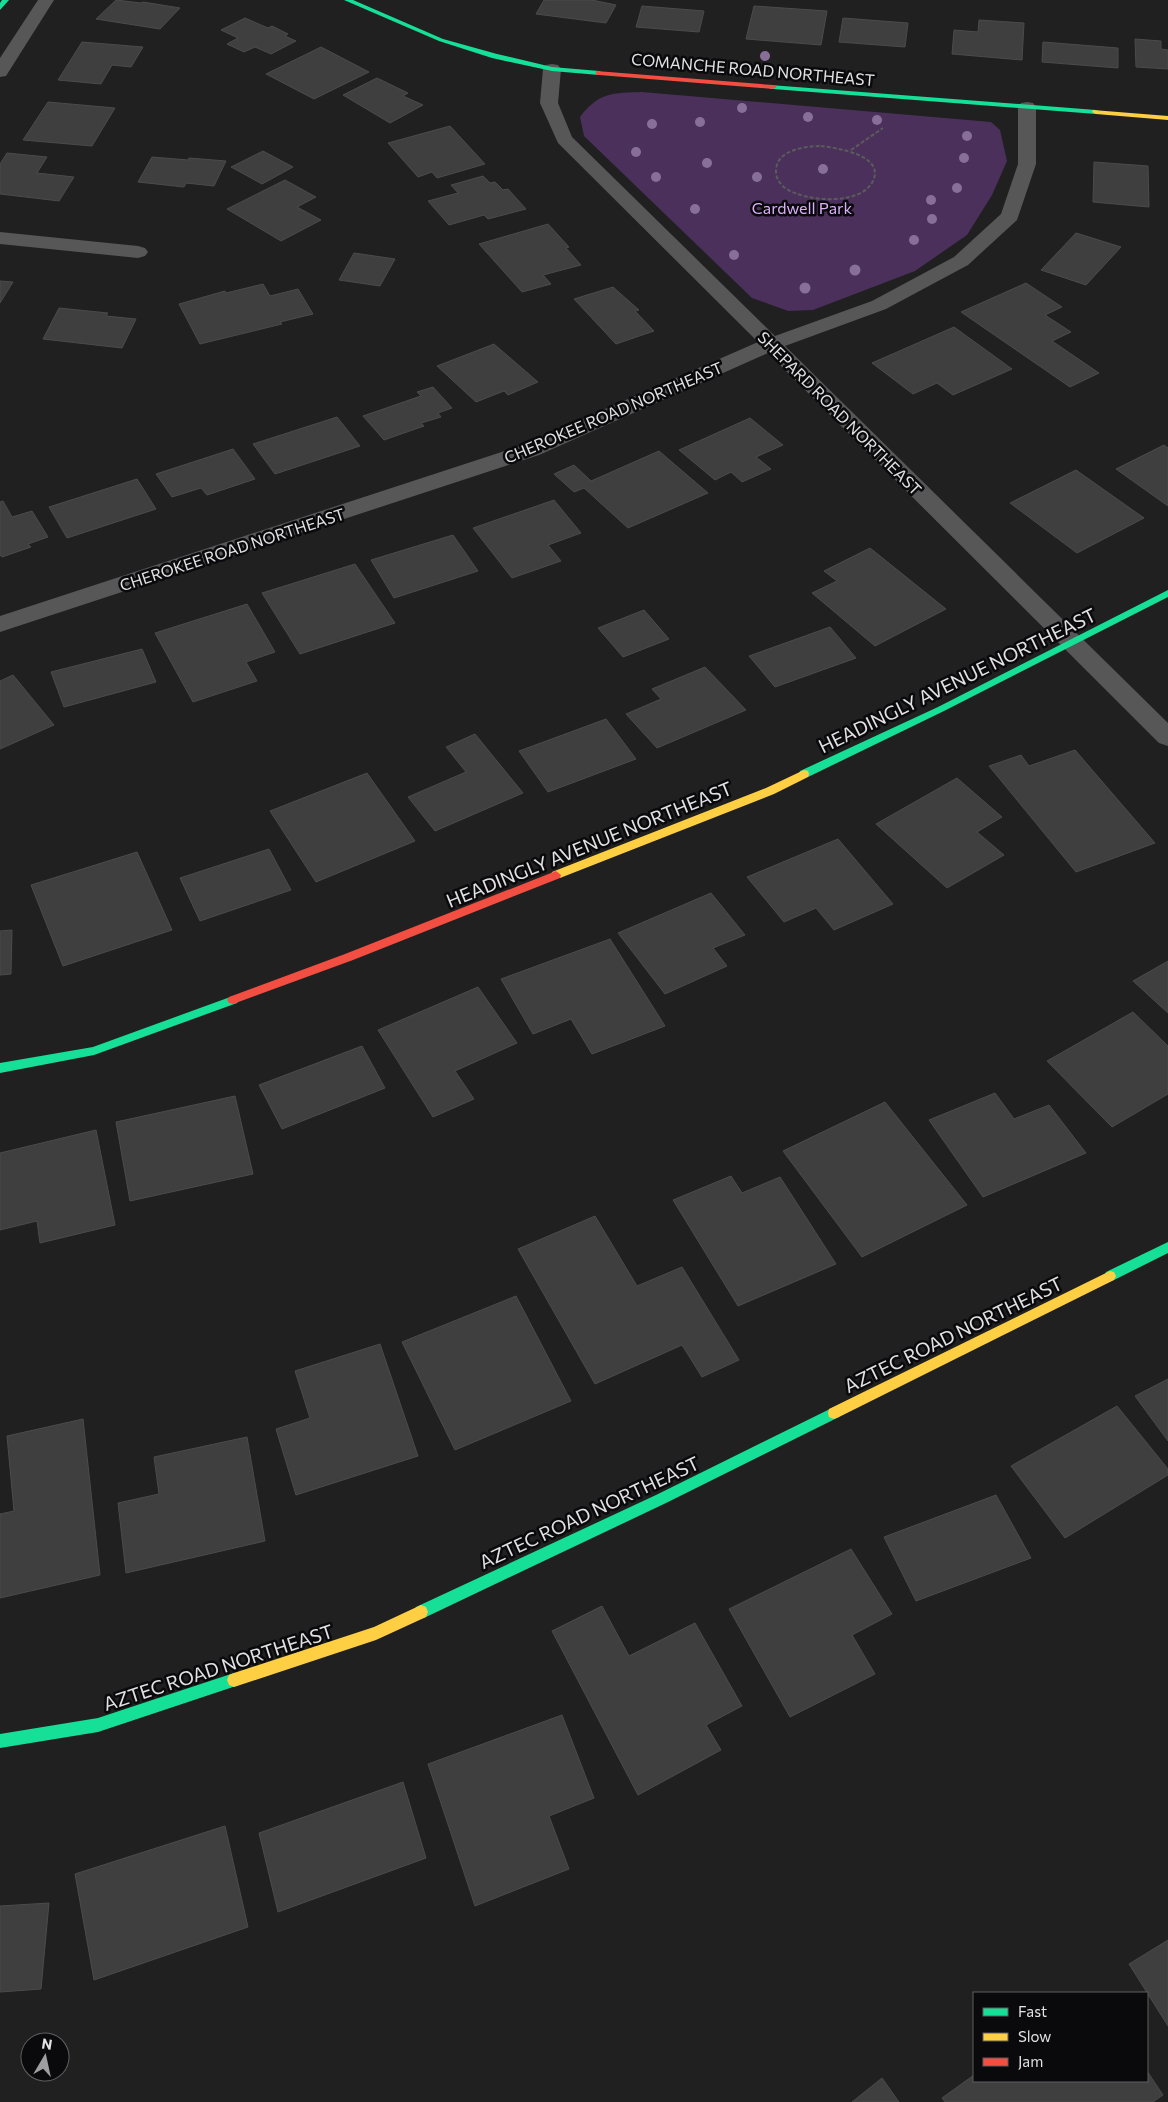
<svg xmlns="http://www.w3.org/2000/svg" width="1168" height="2102" font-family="Commissioner,sans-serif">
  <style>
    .green { fill: #4a305b }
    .building { fill: #403f40; stroke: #4b4b4b }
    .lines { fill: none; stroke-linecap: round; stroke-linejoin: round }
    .path { stroke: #5b5b5b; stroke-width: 2; stroke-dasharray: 4 2; stroke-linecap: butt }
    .street { fill: #575758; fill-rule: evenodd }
    .fast { fill: #16e098; fill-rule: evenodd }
    .slow { fill: #ffcf43; fill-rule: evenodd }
    .jam { fill: #f24e42; fill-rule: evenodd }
    .tree { fill: #876f99 }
    .labels { text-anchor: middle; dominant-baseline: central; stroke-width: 5; stroke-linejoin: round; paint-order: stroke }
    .far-street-label { font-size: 16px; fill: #e2e1e3; stroke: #0a090b }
    .far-park-label { font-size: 16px; fill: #dbaffc; stroke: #0a090b }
    .street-label { font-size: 19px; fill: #e2e1e3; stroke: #0a090b }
  </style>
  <rect width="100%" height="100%" fill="#212021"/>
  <path class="green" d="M642 92 991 122 1000 130 1007 161 992 195 967 235 915 271 813 310 788 311 752 298 584 136 580 117C599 92 613 93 642 92Z"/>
  <g class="building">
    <path d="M116 0 141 3 143 2 180 8 160 29 96 19Z"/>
    <path d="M544 0H592L616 5 606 23 536 14Z"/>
    <path d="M642 6 704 11 699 32 636 27Z"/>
    <path d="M754 6 827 11 821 45 746 39Z"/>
    <path d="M245 18 268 28 272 26 288 34 285 36 296 41 271 54 255 47 244 52 227 44 238 38 221 30Z"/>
    <path d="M843 18 908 23 905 47 839 42Z"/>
    <path d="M979 20 1024 23 1022 60 952 54 954 30 978 32Z"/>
    <path d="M1135 39 1161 41V49L1168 50V69L1136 67Z"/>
    <path d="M82 42 143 47 131 67 112 65 101 84 58 80Z"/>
    <path d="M1043 42 1118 48V68L1042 62Z"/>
    <path d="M321 47 369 72 314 99 266 74Z"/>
    <path d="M377 78 408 93 403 96 423 105 390 123 343 95Z"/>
    <path d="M48 102 115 108 92 146 23 140Z"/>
    <path d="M450 126 485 164 437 178 432 172 418 177 388 143Z"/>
    <path d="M263 151 293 167 262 184 231 167Z"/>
    <path d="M7 153 47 157 37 173 74 177 59 201 0 194V164Z"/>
    <path d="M152 157 188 160 189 158 226 161 214 186 186 183 184 187 138 182Z"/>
    <path d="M1094 162 1148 166 1149 207 1093 202Z"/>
    <path d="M483 176 490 183 495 182 503 190 508 189 526 209 488 219 484 215 449 225 428 201 458 193 451 185Z"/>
    <path d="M285 180 316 197 297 207 321 220 281 241 227 209Z"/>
    <path d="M548 224 569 247 566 248 581 265 543 275 551 284 522 292 479 244Z"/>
    <path d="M1076 233 1121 247 1086 285 1041 270Z"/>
    <path d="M354 253 395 259 380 286 339 280Z"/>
    <path d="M0 281 13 282 0 303Z"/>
    <path d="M1026 283 1062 307 1045 315 1071 332 1052 341 1099 373 1070 387 961 312Z"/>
    <path d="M263 284 270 296 298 289 313 314 280 322 282 324 200 344 179 304 225 291 226 293Z"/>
    <path d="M613 287 639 310 635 311 654 331 616 344 574 299Z"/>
    <path d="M59 308 108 313 106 316 136 319 122 348 43 339Z"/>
    <path d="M954 327 1012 369 953 395 937 383 913 394 872 363Z"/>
    <path d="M494 344 538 382 508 395 504 391 476 402 437 366Z"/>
    <path d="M433 387 452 408 438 413 441 417 421 423 424 426 384 440 363 416 421 396 417 392Z"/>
    <path d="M337 417 360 446 275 474 253 444Z"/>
    <path d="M750 418 783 445 756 457 771 469 742 482 731 472 715 480 679 450Z"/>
    <path d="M1164 445 1168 448V506L1116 469Z"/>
    <path d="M233 449 255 479 207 495 201 488 172 497 156 474Z"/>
    <path d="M659 451 708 493 628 528 584 488 574 492 554 474 574 465 591 481Z"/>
    <path d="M1076 470 1144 518 1077 553 1010 503Z"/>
    <path d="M137 479 156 509 67 538 49 507Z"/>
    <path d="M554 500 581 533 548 545 561 561 512 578 473 528Z"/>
    <path d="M3 501 12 517 32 511 48 537 28 544 31 547 2 557 0 555V502Z"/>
    <path d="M453 535 478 571 394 598 371 560Z"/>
    <path d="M870 548 946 609 875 646 812 593 837 581 824 571Z"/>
    <path d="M355 564 395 623 300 654 262 593Z"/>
    <path d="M247 604 275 652 246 662 257 681 193 702 155 633Z"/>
    <path d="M644 610 669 639 623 657 598 628Z"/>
    <path d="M830 627 856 658 775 687 749 656Z"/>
    <path d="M142 649 156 682 64 707 51 672Z"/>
    <path d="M705 667 746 710 657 748 626 714 661 699 652 689Z"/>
    <path d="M13 675 54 725 0 749V681Z"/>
    <path d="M606 719 636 759 548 792 519 751Z"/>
    <path d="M475 734 523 793 435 831 408 797 466 772 446 747Z"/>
    <path d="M1075 750 1155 843 1076 872 989 766 1021 755 1029 766Z"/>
    <path d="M367 773 415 841 316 882 270 811Z"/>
    <path d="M957 778 1002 817 977 832 1004 855 947 888 876 824Z"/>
    <path d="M838 839 893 904 834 930 816 908 784 922 747 877Z"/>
    <path d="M269 849 291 890 200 921 180 878Z"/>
    <path d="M137 852 172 930 63 966 31 885Z"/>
    <path d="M711 893 745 935 713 948 727 966 665 994 618 933Z"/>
    <path d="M12 930 11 974 0 975V931Z"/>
    <path d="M610 939 665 1026 592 1054 571 1019 533 1034 501 979Z"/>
    <path d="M1168 961V1013L1133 981Z"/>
    <path d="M478 987 517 1043 455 1071 474 1099 433 1117 378 1030Z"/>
    <path d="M1133 1012 1168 1046V1094L1112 1127 1047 1061Z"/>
    <path d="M362 1046 385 1088 282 1129 259 1085Z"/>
    <path d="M995 1093 1014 1119 1049 1105 1086 1153 983 1197 929 1120Z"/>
    <path d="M235 1096 253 1174 130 1201 116 1122Z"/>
    <path d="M885 1102 967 1205 862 1257 783 1151Z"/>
    <path d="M96 1130 115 1225 40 1243 37 1221 0 1230V1153Z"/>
    <path d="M731 1176 742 1193 780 1177 836 1264 738 1306 673 1200Z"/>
    <path d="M595 1216 637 1286 682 1267 739 1360 702 1377 682 1345 595 1384 518 1249Z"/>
    <path d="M516 1296 571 1401 455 1450 402 1342Z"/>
    <path d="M380 1344 418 1456 296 1495 276 1429 310 1418 295 1371Z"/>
    <path d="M1168 1379V1441L1135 1396Z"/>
    <path d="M1117 1406 1168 1469V1475L1065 1538 1011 1466Z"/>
    <path d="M83 1419 100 1575 0 1598V1514L14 1511 7 1436Z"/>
    <path d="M247 1437 265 1541 126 1573 118 1503 159 1494 154 1457Z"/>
    <path d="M996 1495 1031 1558 916 1601 884 1537Z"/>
    <path d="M851 1549 892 1614 852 1635 875 1674 790 1717 729 1609Z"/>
    <path d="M602 1606 629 1656 695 1623 742 1706 706 1725 721 1750 638 1795 552 1631Z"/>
    <path d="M562 1715 594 1798 549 1816 569 1869 475 1906 428 1764Z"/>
    <path d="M403 1782 426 1858 278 1912 259 1833Z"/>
    <path d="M225 1826 248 1927 94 1980 75 1874Z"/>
    <path d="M49 1903 41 1989 0 1992V1906Z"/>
    <path d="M1168 1940V2026L1129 1964Z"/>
    <path d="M1147 2071 1163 2095 1153 2102H945L942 2098 974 2075V2081H1147Z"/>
    <path d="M882 2078 899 2102H852Z"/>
  </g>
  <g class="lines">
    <g class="path">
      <path d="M821 146C837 148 885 155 873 181 861 206 805 202 785 188 780 184 776 178 776 172 775 150 805 146 821 146Z"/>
      <path d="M851 150 883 128"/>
    </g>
    <g class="street">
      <path d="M38 0H54L6 76 0 77V58Z"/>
      <path d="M552 64 558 65 561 69 558 103 572 137 775 336 872 301 954 257 1001 214 1018 164V107L1021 103 1027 102 1033 103 1036 107V164L1017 220 968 265 886 309 785 346 1168 723V746L1159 743 768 353 539 455 0 632V616L523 445 758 342 558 143 540 103 543 69 546 65Z"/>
      <path d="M0 232 138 246 145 248 148 252 145 256 138 258 0 244Z"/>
    </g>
    <g class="fast">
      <path d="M2 0H9L0 10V3Z"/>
      <path d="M344 0H353L443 39 497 54 552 67 599 71 603 73 599 75 552 71 492 58 439 41Z"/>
      <path d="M770 85 1096 110 1100 112 1096 114 773 89H770Z"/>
      <path d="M1168 590V597L944 711 808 777H800L799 774 800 771 938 707Z"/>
      <path d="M233 996 237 997 239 1000 237 1003 94 1055 0 1073V1063L93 1047Z"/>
      <path d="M1168 1242V1253L1114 1280 1110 1281 1106 1280 1104 1276 1106 1272Z"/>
      <path d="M834 1407 839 1409 840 1413 839 1417 666 1503 426 1617 421 1619 416 1617 414 1612 416 1607 656 1495Z"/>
      <path d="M234 1673 239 1675 241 1680 239 1685 98 1732 0 1748V1734L98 1718Z"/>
    </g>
    <g class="slow">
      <path d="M1093 110 1168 116V120L1096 114 1092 112Z"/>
      <path d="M804 770 808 771 809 774 808 777 774 794 560 878H552L551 875 552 872 766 788Z"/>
      <path d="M1110 1271 1114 1272 1116 1276 1114 1280 839 1417 834 1419 829 1417 828 1413 829 1409Z"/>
      <path d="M421 1605 426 1607 428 1612 426 1617 376 1640 234 1687 229 1685 227 1680 229 1675 234 1673 374 1627Z"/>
    </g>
    <g class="jam">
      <path d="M596 71 773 85 777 87 773 89 599 75H596Z"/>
      <path d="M556 871 561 875 560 878 353 960 233 1004 229 1003 227 1000 229 997 345 954Z"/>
    </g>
  </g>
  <g class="tree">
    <circle cx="765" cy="56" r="5"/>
    <circle cx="742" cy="108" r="5"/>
    <circle cx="808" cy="117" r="5"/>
    <circle cx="877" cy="120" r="5"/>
    <circle cx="700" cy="122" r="5"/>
    <circle cx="652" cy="124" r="5"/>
    <circle cx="967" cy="136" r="5"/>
    <circle cx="636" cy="152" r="5"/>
    <circle cx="964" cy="158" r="5"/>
    <circle cx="707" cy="163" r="5"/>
    <circle cx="823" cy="169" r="5"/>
    <circle cx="656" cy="177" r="5"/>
    <circle cx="757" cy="177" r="5"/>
    <circle cx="957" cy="188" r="5"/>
    <circle cx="931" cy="200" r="5"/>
    <circle cx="695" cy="209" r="5"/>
    <circle cx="932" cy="219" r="5"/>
    <circle cx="914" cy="240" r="5"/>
    <circle cx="734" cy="255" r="5"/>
    <circle cx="855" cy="270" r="5.5"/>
    <circle cx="805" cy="288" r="5.5"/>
  </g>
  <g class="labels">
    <g class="far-street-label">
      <text transform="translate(753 69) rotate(5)">COMANCHE ROAD NORTHEAST</text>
      <text transform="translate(613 412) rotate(-23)">CHEROKEE ROAD NORTHEAST</text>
      <text transform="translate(840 413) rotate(45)">SHEPARD ROAD NORTHEAST</text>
      <text transform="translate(232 549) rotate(-18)">CHEROKEE ROAD NORTHEAST</text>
    </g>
    <g class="far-park-label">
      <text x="802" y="207">Cardwell Park</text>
    </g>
    <g class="street-label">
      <text transform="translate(957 680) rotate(-26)">HEADINGLY AVENUE NORTHEAST</text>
      <text transform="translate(589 844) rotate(-22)">HEADINGLY AVENUE NORTHEAST</text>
      <text transform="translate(953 1334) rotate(-26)">AZTEC ROAD NORTHEAST</text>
      <text transform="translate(589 1512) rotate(-25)">AZTEC ROAD NORTHEAST</text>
      <text transform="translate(218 1667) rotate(-18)">AZTEC ROAD NORTHEAST</text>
    </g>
  </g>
  <rect x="973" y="1992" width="175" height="90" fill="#0a090b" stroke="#605f61"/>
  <rect x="983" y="2008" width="25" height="8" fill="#16e098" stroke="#605f61"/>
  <text x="1018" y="2017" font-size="15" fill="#e2e1e3">Fast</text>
  <rect x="983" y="2033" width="25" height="8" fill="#ffcf43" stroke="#605f61"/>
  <text x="1018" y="2042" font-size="15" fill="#e2e1e3">Slow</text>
  <rect x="983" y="2058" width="25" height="8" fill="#f24e42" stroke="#605f61"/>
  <text x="1018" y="2067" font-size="15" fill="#e2e1e3">Jam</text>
  <g transform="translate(45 2057) rotate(9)"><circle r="24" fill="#0a090b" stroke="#605f61"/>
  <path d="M0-4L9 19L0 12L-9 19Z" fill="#9e9d9f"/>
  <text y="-8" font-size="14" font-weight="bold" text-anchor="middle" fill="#e2e1e3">N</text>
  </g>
</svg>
